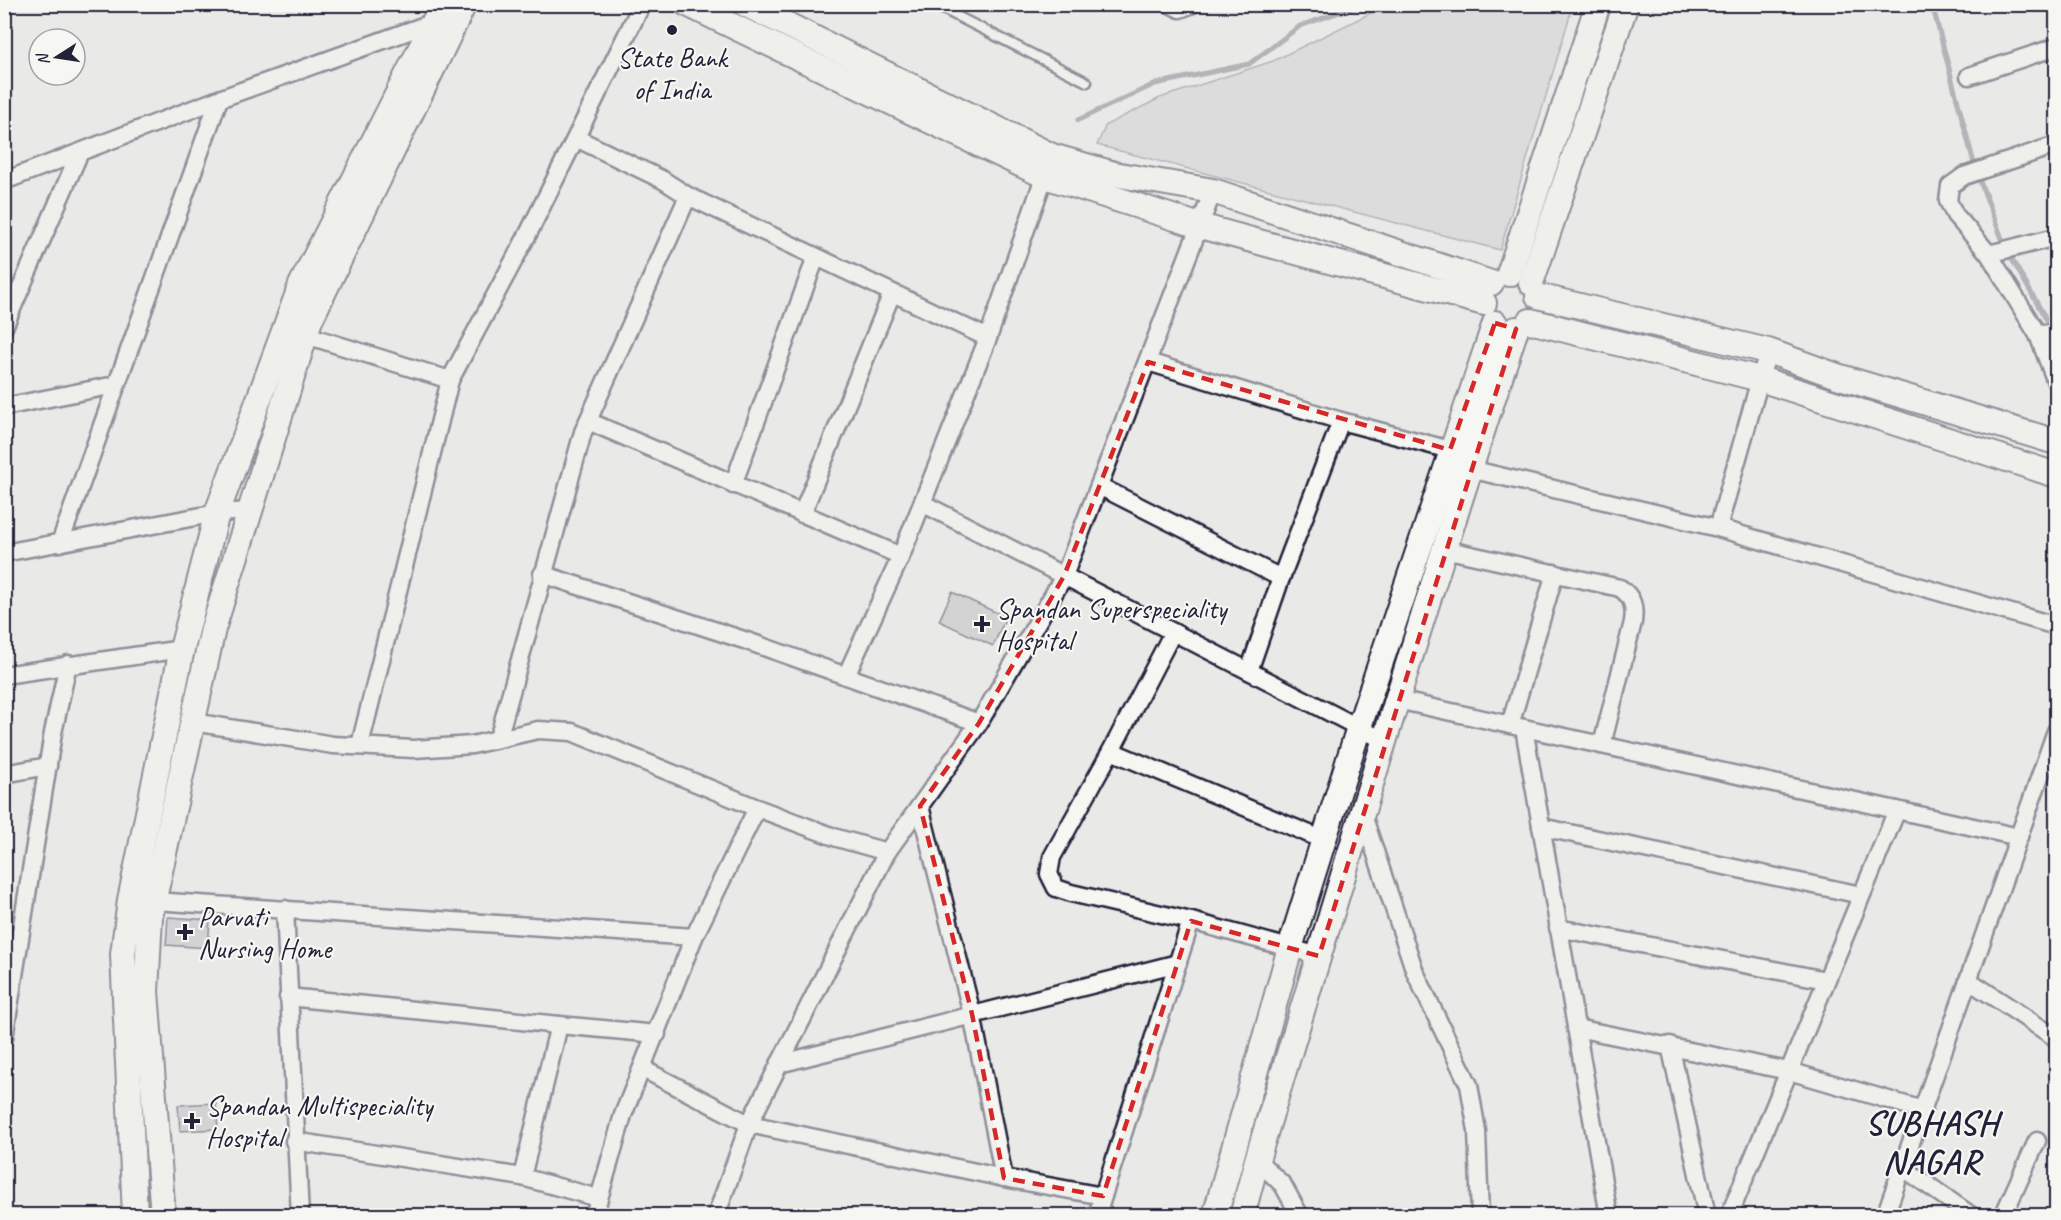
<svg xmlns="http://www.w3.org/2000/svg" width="2061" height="1220" font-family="Caveat,sans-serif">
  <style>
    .green { fill: #ccccce; stroke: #777784; stroke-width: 1.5 }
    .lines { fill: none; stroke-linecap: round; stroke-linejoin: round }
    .stream { stroke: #71717f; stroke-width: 5 }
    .building { fill: #b8b8bc; stroke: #22223b; stroke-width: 1.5 }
    .lane-casing { stroke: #22223b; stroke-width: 13 }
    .street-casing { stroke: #22223b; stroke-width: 21 }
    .secondary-casing { stroke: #22223b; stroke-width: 28 }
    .lane { stroke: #f6f6f2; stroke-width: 8 }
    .street { stroke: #f6f6f2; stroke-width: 16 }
    .secondary { stroke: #f6f6f2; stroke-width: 24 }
    .marked { fill: none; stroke: #d62828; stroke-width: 4.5; stroke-dasharray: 12 8; stroke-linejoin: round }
    .poi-dot { fill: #22223b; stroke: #f6f6f2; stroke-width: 2 }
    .labels { text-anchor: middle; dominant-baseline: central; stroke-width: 4.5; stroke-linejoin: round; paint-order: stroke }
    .poi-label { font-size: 28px; fill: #22223b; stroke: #f6f6f2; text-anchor: start }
    .district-label { font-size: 34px; font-weight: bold; letter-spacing: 1.5px; fill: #22223b; stroke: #f6f6f2 }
  </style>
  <rect width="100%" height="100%" fill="#e9e9e7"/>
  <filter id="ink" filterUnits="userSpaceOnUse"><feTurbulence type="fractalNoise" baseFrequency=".0167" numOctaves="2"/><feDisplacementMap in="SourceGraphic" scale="12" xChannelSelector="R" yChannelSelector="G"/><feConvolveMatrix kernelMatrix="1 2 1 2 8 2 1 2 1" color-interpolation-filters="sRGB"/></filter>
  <g filter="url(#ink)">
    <path class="green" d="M1389 4 1573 5 1500 250 1097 145 1106 125 1160 98 1273 61Z"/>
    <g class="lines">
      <g class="stream">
        <path d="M1932 4 1976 171 2006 249 2053 331"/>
        <path d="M1078 120 1155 84 1249 64 1300 26 1363 4"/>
      </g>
    </g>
    <g class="building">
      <path d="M952 592 1006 617 993 646 939 621Z"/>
      <path d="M168 917 210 920 208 948 166 945Z"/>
      <path d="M216 1103 218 1129 180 1131 178 1105Z"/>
    </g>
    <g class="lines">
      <defs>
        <path id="lane" d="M933 4 1087 82"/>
        <g id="street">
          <path d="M1170 4 1180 9 1193 4"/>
          <path d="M1969 76 2056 47"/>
          <path d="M576 138 663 180 688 196 988 338 1048 166"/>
          <path d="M2056 145 1964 176 1950 186 1948 201 1955 215 1989 254 2038 335 2056 382"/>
          <path d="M4 181 219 99 434 22"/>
          <path d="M1989 254 2056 237"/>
          <path d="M4 327 79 154"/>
          <path d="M306 335 450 380"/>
          <path d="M2038 335 2056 332"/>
          <path d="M4 407 115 385"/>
          <path d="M588 421 901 556 988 338"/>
          <path d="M1341 421 1450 450"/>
          <path d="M1470 469 1718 528 2056 626"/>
          <path d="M733 485 816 257"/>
          <path d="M1099 486 1281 578 1341 421 1148 362"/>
          <path d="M922 503 1383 740"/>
          <path d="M802 514 892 293"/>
          <path d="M1718 528 1768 351"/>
          <path d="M60 543 219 99"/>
          <path d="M1444 549 1620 588C1633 597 1635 607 1633 622L1602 745"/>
          <path d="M4 553 217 513 251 511"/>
          <path d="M542 574 747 641 979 723"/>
          <path d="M1173 632 1111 751 1052 857 1049 874 1056 888 1071 893 1191 921"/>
          <path d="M1249 671 1281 578"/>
          <path d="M4 675 182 649"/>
          <path d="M846 676 901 556"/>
          <path d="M1397 700 2019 837"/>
          <path d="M193 722 333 745 414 749 472 745 538 730 572 732 757 808 837 838 887 852"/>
          <path d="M1510 725 1555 573"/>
          <path d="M1524 728 1609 1216"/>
          <path d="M498 739 583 432 688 196"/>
          <path d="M360 745 450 380 528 234 642 4"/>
          <path d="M1111 751 1326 841"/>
          <path d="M4 774 48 766"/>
          <path d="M920 806 972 1014 1004 1178"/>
          <path d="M1363 815 1415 972 1469 1085 1477 1131 1480 1216"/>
          <path d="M1541 827 1861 895"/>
          <path d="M154 901 694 937"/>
          <path d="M285 909 300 1216"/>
          <path d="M1558 928 1826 980"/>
          <path d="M1968 980 2056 1038"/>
          <path d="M288 997 559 1025 522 1177"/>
          <path d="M559 1025 657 1034"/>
          <path d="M1576 1028 1789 1071 1923 1110"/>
          <path d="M4 1038 53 733 68 664"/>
          <path d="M1670 1045 1707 1216"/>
          <path d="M779 1064 1178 963"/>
          <path d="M643 1069 749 1124 1004 1178 1103 1196 1191 921 1319 956"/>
          <path d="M294 1141 522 1177 598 1198"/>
          <path d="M1257 1160 1283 1185 1300 1216"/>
          <path d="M1902 1167 1972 1216"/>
          <path d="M594 1216 623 1115 694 937 757 808"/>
          <path d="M716 1216 749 1124 887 852 979 723 1064 576 1213 191"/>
          <path d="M1097 1216 1103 1196"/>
          <path d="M1729 1216 1897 810"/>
          <path d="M1885 1216 2056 731"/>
          <path d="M2003 1216 2037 1141"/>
        </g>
        <g id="secondary">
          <path d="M687 4 1045 176 1200 226 1484 303"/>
          <path d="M745 4 1052 156 1114 174 1213 191 1491 283"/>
          <path d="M1509 274 1598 4"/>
          <path d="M1531 283 1626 4"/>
          <path d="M1538 296 1768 351 1837 376 2056 442"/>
          <path d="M1530 321 1760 379 2056 475"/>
          <path d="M135 1216 123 954 130 900 182 649 217 513 301 285 443 4"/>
          <path d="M163 1216 146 991 150 917 213 629 310 320 464 4"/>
          <path d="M1215 1216 1290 948 1359 727 1495 323"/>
          <path d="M1242 1216 1257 1160C1341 882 1424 604 1516 329"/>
        </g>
      </defs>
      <use href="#lane" class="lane-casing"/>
      <use href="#street" class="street-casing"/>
      <use href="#secondary" class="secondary-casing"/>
      <use href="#lane" class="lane"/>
      <use href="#street" class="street"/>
      <use href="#secondary" class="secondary"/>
    </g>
  </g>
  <path d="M0 0H2061V1220H0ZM1495 323 1516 329 1319 956 1191 921 1103 1196 1004 1178 972 1014 920 806 979 723 1064 576 1148 362 1450 450Z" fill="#e9e9e7" fill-opacity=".55" fill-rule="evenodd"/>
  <path class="marked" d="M1495 323 1516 329 1319 956 1191 921 1103 1196 1004 1178 972 1014 920 806 979 723 1064 576 1148 362 1450 450Z"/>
  <g class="poi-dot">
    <circle cx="672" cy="30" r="6"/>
    <path d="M979 615h6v6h6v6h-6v6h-6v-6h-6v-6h6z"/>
    <path d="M182 923h6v6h6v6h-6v6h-6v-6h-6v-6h6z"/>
    <path d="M189 1112h6v6h6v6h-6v6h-6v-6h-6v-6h6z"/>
  </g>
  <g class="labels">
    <g class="poi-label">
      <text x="672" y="57" text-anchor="middle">State Bank<tspan x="672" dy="32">of India</tspan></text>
      <text x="996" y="608">Spandan Superspeciality<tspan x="996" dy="32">Hospital</tspan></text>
      <text x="198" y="916">Parvati<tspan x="198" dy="32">Nursing Home</tspan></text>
      <text x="206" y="1105">Spandan Multispeciality<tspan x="206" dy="32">Hospital</tspan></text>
    </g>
    <g class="district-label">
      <text x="1932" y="1122">SUBHASH<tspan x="1932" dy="39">NAGAR</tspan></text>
    </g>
  </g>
  <rect width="2061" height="1220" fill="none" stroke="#f6f6f2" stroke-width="24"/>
  <rect x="12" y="12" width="2037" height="1196" fill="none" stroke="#22223b" stroke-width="2" filter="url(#ink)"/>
  <g transform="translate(57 57) rotate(258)"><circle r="28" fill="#f6f6f2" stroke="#a1a1a9" stroke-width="1.5"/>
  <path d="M0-4.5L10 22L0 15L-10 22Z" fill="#22223b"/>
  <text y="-9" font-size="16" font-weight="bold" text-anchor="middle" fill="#22223b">N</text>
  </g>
</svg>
